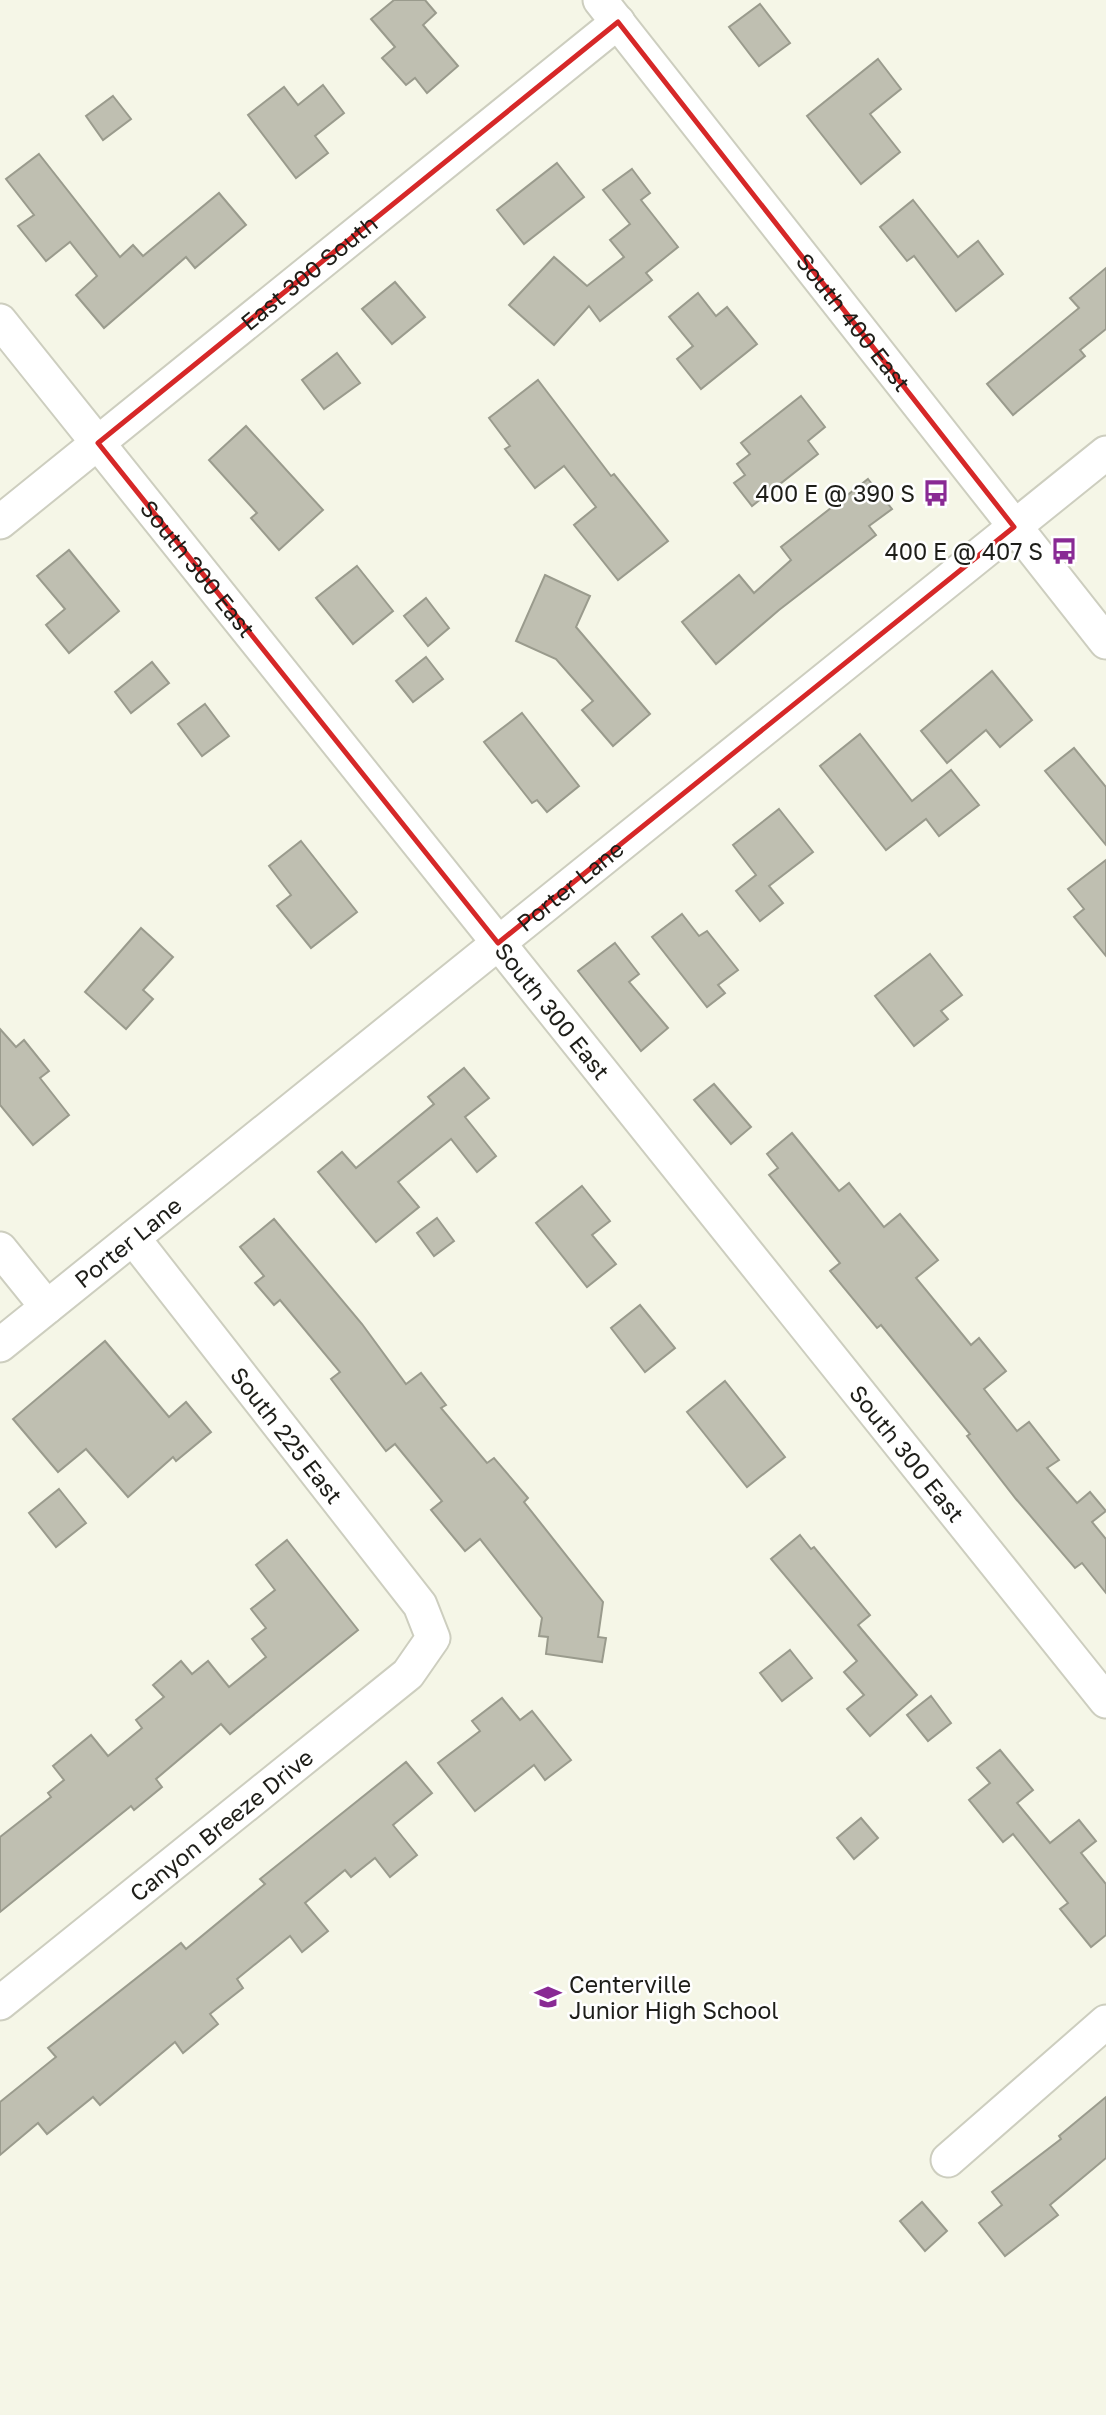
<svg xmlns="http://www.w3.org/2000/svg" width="1106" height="2415" font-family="'Golos Text',sans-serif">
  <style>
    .building { fill: #bfbfb1; stroke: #9a9b8d; stroke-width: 2 }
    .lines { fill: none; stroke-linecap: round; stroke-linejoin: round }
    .minor-casing { stroke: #cdcebf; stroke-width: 37 }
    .minor { stroke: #fff; stroke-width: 33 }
    .marked { fill: none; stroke: #d62828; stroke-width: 5; stroke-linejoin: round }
    .labels { text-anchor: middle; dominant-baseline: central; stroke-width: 5; stroke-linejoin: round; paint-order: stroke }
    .street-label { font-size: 23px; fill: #1e1e19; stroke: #fff }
    .poi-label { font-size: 23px; fill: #1e1e19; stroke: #fff; text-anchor: end }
  </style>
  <rect width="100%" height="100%" fill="#f5f6e7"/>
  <g class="building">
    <path d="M394 0H425L436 13 423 25 458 66 427 93 415 78 406 85 382 58 395 47 371 19Z"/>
    <path d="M760 4 790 43 759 66 729 27Z"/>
    <path d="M878 59 901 89 870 114 900 152 861 184 807 116Z"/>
    <path d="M323 85 344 113 315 136 328 153 296 178 248 115 284 87 298 105Z"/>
    <path d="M113 96 131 119 103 140 86 116Z"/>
    <path d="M39 154 120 257 133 245 143 256 219 193 246 225 195 268 186 257 104 328 76 295 97 276 70 242 46 261 18 226 34 215 6 179Z"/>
    <path d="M557 163 584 197 524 244 497 210Z"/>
    <path d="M632 169 650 193 641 200 678 247 646 273 652 280 600 321 589 306 554 345 509 305 554 257 587 286 624 257 610 240 630 224 603 190Z"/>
    <path d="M913 200 958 257 978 241 1003 274 956 311 914 256 907 261 880 227Z"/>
    <path d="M1106 268V329L1080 350 1085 356 1013 415 987 384 1079 308 1070 298Z"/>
    <path d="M395 282 425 317 392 344 362 309Z"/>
    <path d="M698 293 716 316 727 307 757 344 701 389 677 359 693 346 669 317Z"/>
    <path d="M337 353 360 383 324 409 302 380Z"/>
    <path d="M538 380 611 476 614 474 668 541 618 580 574 525 596 507 564 466 535 488 505 449 510 446 489 418Z"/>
    <path d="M801 396 825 427 808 441 818 454 752 506 734 483 745 475 737 464 750 454 741 443Z"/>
    <path d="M246 426 323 510 279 550 251 518 257 513 209 460Z"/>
    <path d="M868 479 892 509 869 526 876 535 779 610 716 664 682 622 739 575 754 593 791 560 781 547Z"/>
    <path d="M69 550 119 611 69 653 46 625 65 609 37 576Z"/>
    <path d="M357 566 393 611 353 644 316 598Z"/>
    <path d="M545 575 590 596 576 627 650 714 613 746 582 710 593 701 556 659 516 641Z"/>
    <path d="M426 598 449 628 428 646 404 616Z"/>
    <path d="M426 657 443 679 413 702 396 681Z"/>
    <path d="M152 662 169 683 131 713 115 692Z"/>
    <path d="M992 671 1032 720 1000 747 986 730 947 763 921 731Z"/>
    <path d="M205 704 229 736 202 756 178 724Z"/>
    <path d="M522 713 579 786 547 812 537 800 532 803 484 742Z"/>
    <path d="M860 734 912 801 951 770 979 805 939 836 926 819 886 850 820 766Z"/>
    <path d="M1074 748 1106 787V845L1045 771Z"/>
    <path d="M779 809 813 852 769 886 783 903 760 921 736 891 756 875 733 845Z"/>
    <path d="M301 841 357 912 311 948 277 906 291 895 269 866Z"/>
    <path d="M1106 860V956L1074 917 1084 909 1068 889Z"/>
    <path d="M682 914 699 936 707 931 738 970 718 985 725 993 707 1007 652 937Z"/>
    <path d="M141 928 173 957 143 990 153 999 126 1029 85 992Z"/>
    <path d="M615 943 639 974 629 982 668 1028 641 1051 578 971Z"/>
    <path d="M930 954 962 995 941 1011 948 1019 914 1046 875 996Z"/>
    <path d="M0 1029 16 1047 24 1040 49 1071 40 1078 69 1115 33 1145 0 1105Z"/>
    <path d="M464 1068 489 1098 465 1117 496 1156 477 1172 451 1139 398 1182 419 1207 376 1242 318 1172 342 1152 356 1168 434 1104 428 1097Z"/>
    <path d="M714 1084 751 1127 731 1144 694 1100Z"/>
    <path d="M792 1133 839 1191 849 1183 884 1227 900 1214 938 1260 916 1278 971 1345 979 1338 1006 1371 984 1389 1017 1431 1029 1422 1059 1460 1047 1468 1077 1503 1090 1492 1106 1511 1092 1522 1106 1539V1593L1082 1563 1075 1568 1016 1499 967 1436 970 1434 881 1325 877 1328 830 1271 840 1263 769 1175 778 1168 767 1154Z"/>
    <path d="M582 1186 610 1221 592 1235 616 1264 587 1287 536 1223Z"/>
    <path d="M437 1218 454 1241 434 1256 417 1233Z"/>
    <path d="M274 1219 362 1324 406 1384 421 1373 446 1405 441 1408 487 1463 494 1458 528 1498 524 1502 603 1602 598 1637 606 1638 602 1662 546 1654 548 1637 539 1636 542 1618 480 1539 465 1551 431 1510 442 1501 395 1444 386 1451 331 1379 340 1372 280 1300 274 1305 255 1283 264 1276 240 1247Z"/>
    <path d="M640 1305 675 1348 645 1372 611 1328Z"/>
    <path d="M105 1341 169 1417 186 1402 211 1432 176 1461 173 1457 128 1497 86 1449 58 1472 13 1419Z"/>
    <path d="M725 1381 785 1457 747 1487 687 1412Z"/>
    <path d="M59 1489 86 1523 56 1547 29 1513Z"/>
    <path d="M800 1535 811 1549 814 1547 870 1615 858 1625 917 1695 870 1736 847 1709 864 1695 844 1672 857 1661 771 1559Z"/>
    <path d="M287 1540 358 1630 230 1734 221 1724 156 1779 162 1787 134 1810 131 1806 0 1912V1837L51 1797 48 1793 64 1780 53 1766 91 1735 108 1756 142 1728 136 1720 164 1697 153 1685 181 1661 192 1674 208 1661 229 1687 266 1657 252 1639 266 1628 251 1609 275 1590 256 1565Z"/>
    <path d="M790 1650 812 1678 782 1701 760 1673Z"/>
    <path d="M931 1696 951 1723 928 1741 907 1715Z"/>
    <path d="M502 1698 520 1720 532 1711 571 1760 545 1780 534 1765 475 1811 438 1763 480 1731 472 1721Z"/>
    <path d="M1000 1750 1033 1790 1017 1803 1050 1843 1079 1820 1096 1841 1081 1853 1106 1884V1935L1091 1947 1060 1909 1068 1903 1013 1834 1003 1842 969 1800 990 1783 977 1768Z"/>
    <path d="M406 1762 432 1793 393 1825 417 1855 390 1877 375 1858 351 1877 345 1870 305 1903 328 1931 302 1952 290 1936 237 1979 243 1988 210 2014 218 2024 183 2053 175 2042 100 2105 93 2097 47 2134 38 2123 0 2155V2102L56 2057 48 2048 181 1943 186 1949 265 1884 260 1879Z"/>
    <path d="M861 1818 878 1838 854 1859 837 1838Z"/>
    <path d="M1106 2097V2158L1050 2205 1058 2215 1005 2256 979 2223 1002 2205 992 2192 1061 2139 1059 2136Z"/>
    <path d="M922 2202 947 2231 925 2251 900 2221Z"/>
  </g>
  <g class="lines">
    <defs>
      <g id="minor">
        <path id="s1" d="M600 0 1106 642"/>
        <path id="s2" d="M0 321 1106 1701"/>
        <path id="s3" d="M0 522 618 22"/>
        <path d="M0 1249 47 1307"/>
        <path id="s4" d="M0 1345 1106 453"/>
        <path id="s5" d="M0 2003 408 1674 433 1638 420 1605 133 1238"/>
        <path d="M948 2160 1106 2022"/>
      </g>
    </defs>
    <use href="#minor" class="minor-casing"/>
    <use href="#minor" class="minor"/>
  </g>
  <path class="marked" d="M618 22 1014 527 498 943 98 443Z"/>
  <defs>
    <symbol id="bus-bare" viewBox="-9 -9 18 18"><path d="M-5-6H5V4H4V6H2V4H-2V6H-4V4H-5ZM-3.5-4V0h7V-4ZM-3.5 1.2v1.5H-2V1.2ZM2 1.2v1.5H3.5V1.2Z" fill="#892a94" stroke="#fff" stroke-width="2.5" paint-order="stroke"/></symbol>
    <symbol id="school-bare" viewBox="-9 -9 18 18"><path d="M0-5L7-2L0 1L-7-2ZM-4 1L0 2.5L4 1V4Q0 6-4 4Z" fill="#892a94" stroke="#fff" stroke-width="2.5" paint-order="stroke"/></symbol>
  </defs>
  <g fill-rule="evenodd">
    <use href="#bus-bare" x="917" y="474" width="38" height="38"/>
    <use href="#bus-bare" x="1045" y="532" width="38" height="38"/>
    <use href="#school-bare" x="529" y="1978" width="38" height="38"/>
  </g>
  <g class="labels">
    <g class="street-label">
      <text stroke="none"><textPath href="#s3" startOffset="397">East 300 South</textPath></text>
      <text stroke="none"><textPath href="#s1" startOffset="410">South 400 East</textPath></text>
      <text stroke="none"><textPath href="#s2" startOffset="317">South 300 East</textPath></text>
      <text stroke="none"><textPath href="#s4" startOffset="732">Porter Lane</textPath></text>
      <text stroke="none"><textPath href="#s2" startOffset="884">South 300 East</textPath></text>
      <text stroke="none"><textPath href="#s4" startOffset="164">Porter Lane</textPath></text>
      <text transform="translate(287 1435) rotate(52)">South 225 East</text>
      <text stroke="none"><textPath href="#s2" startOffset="1451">South 300 East</textPath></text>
      <text stroke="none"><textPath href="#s5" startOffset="284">Canyon Breeze Drive</textPath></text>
    </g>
    <g class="poi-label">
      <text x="915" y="493">400 E @ 390 S</text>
      <text x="1043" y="551">400 E @ 407 S</text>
      <text x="569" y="1984" text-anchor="start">Centerville<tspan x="569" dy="26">Junior High School</tspan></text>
    </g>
  </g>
</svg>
